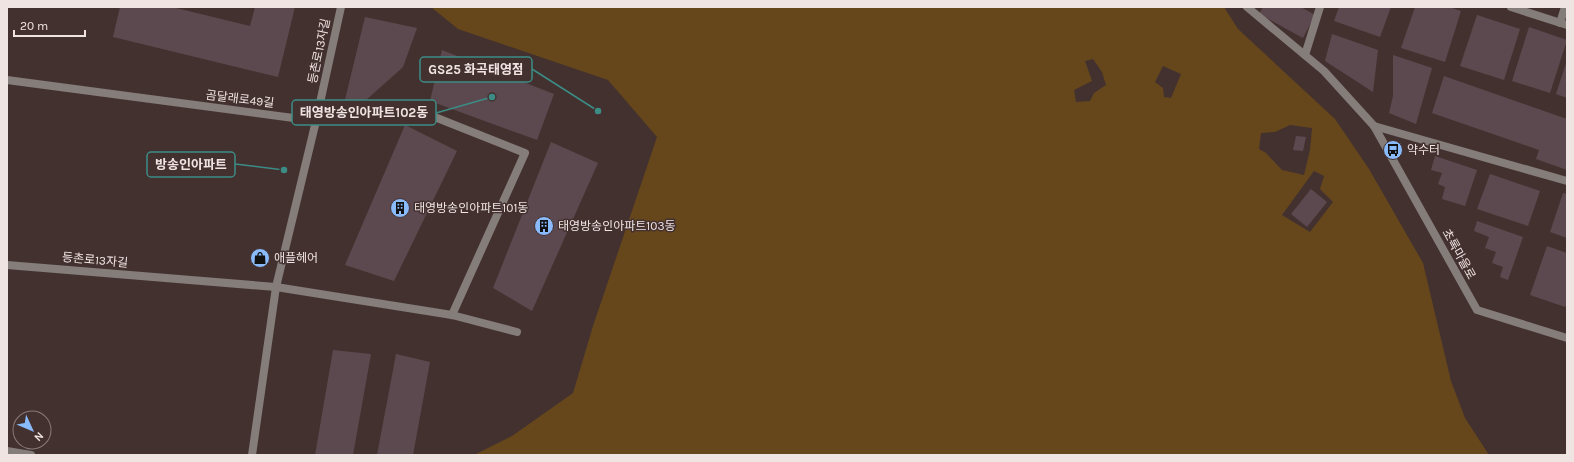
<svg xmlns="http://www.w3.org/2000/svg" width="1574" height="462" font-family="Karla,'Noto Sans KR',sans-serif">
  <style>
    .green { fill: #65471b; fill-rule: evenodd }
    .building { fill: #5c494f }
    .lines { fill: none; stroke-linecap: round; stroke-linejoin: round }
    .street { stroke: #857d79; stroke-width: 8 }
    .labels { text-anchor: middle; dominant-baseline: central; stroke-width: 3; stroke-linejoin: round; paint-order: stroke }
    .street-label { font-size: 12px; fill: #f0e4e3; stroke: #433130 }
    .poi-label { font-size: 12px; fill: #f0e4e3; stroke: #433130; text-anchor: start }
    .leader { fill: none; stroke: #3c8c85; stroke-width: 1.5 }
    .callout-dot { fill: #3c8c85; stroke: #433130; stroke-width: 1.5 }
    .callout { fill: #433130; stroke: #3c8c85; stroke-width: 1.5 }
    .callout-label { font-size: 13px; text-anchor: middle; font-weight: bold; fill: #f0e4e3 }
  </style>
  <rect width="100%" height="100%" fill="#433130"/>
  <path class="green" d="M431 7H1224L1238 29 1335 119 1369 169 1423 263 1451 381 1465 418 1489 455H474L512 436 573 393 593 326 657 137 608 80 458 29ZM1093 59 1102 72 1106 85 1094 93 1090 101 1076 102 1074 90 1092 81 1085 61ZM1163 66 1181 74 1171 98 1164 97 1163 88 1155 82ZM1290 125 1312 128 1310 150 1304 175 1282 170 1266 153 1259 149 1261 133 1275 132ZM1314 171 1324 176 1320 189 1333 202 1310 232 1282 215Z"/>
  <g class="building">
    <path d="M120 7H172L250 26 255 7H295L278 77 113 37Z"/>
    <path d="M1263 7H1301L1315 15 1303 38 1259 14Z"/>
    <path d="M1339 7H1391L1380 37 1334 21Z"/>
    <path d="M1415 7H1449L1461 11 1445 62 1401 48Z"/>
    <path d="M1477 15 1520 29 1504 80 1460 66Z"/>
    <path d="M365 17 417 28 403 67 355 110 343 108Z"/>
    <path d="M1529 27 1567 40 1550 93 1512 81Z"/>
    <path d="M1332 34 1378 50 1373 92 1325 61Z"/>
    <path d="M442 50 554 94 537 140 430 101Z"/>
    <path d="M1393 55 1432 68 1416 124 1389 113 1393 96Z"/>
    <path d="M1567 60V98L1556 94Z"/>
    <path d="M1444 76 1567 119V170L1536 159 1539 150 1432 113Z"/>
    <path d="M405 125 457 151 394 281 345 265Z"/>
    <path d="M1296 136 1306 137 1303 151 1293 150Z"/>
    <path d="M551 142 598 163 532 311 493 288Z"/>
    <path d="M1435 156 1477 170 1465 206 1442 199 1445 187 1438 184 1442 173 1431 170Z"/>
    <path d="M1490 174 1540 191 1528 226 1477 209Z"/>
    <path d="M1311 189 1327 202 1307 227 1291 214Z"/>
    <path d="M1563 193 1567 194V238L1550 232Z"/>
    <path d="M1477 221 1523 237 1508 280 1500 277 1503 267 1492 263 1496 252 1485 248 1489 237 1474 231Z"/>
    <path d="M1547 246 1567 253V303L1565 307 1530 295Z"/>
    <path d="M333 350 371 354 353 455H315Z"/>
    <path d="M396 354 430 362 413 455H377Z"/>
  </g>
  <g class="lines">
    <g class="street">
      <path d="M1247 7 1324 71 1374 126 1477 310 1567 338"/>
      <path d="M1511 7 1567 25"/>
      <path d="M1560 23 1565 7"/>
      <path d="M1305 55 1320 7"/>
      <path d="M7 80 316 121 422 112 525 153 452 315"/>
      <path d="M1374 126 1567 181"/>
      <path d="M7 265 276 287 452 315 517 332"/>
      <path d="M7 451 31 455"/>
      <path d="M252 455 276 287 316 121 341 7"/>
    </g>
  </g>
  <defs>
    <symbol id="bus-disc" viewBox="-11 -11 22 22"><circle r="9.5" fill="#89bafc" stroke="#433130"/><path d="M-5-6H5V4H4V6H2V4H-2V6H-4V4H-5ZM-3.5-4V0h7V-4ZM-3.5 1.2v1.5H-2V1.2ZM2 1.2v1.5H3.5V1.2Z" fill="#111"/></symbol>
    <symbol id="building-disc" viewBox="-11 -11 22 22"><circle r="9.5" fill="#89bafc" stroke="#433130"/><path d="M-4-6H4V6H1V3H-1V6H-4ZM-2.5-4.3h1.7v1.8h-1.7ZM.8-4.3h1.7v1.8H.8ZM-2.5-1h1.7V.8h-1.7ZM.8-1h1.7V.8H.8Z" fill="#111"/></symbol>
    <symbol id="shop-disc" viewBox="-11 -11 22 22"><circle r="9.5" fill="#89bafc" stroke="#433130"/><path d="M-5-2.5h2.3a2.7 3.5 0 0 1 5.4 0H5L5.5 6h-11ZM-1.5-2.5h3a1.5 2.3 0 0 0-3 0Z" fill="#111"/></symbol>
  </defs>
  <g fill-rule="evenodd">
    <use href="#bus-disc" x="1382" y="139" width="22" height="22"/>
    <use href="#building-disc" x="389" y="197" width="22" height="22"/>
    <use href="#building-disc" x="533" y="215" width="22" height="22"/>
    <use href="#shop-disc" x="249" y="247" width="22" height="22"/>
  </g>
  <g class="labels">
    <g class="street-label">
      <text transform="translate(319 51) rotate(-78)">등촌로13자길</text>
      <text transform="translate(240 99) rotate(7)">곰달래로49길</text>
      <text transform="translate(1459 254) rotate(61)">초록마을로</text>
      <text transform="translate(95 260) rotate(5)">등촌로13자길</text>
    </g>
    <g class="poi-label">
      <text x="1407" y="150">약수터</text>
      <text x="414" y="208">태영방송인아파트101동</text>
      <text x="558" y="226">태영방송인아파트103동</text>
      <text x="274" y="258">애플헤어</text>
    </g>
  </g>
  <path class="leader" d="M598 111L532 69M492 97L436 113M284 170L235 164"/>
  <g class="callout-dot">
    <circle cx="598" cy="111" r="4"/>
    <circle cx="492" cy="97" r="4"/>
    <circle cx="284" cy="170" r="4"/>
  </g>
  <g class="callout">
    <rect x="420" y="57" width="112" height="25" rx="4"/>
    <rect x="292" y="100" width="144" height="25" rx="4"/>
    <rect x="147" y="152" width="88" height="25" rx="4"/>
  </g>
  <g class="callout-label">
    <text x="476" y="74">GS25 화곡태영점</text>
    <text x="364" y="117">태영방송인아파트102동</text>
    <text x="191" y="169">방송인아파트</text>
  </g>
  <rect width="1574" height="462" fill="none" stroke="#f0e4e3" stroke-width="16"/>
  <g transform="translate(32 430) rotate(134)"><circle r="19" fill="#433130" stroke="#887978"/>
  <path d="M0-3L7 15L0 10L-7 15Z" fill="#89bafc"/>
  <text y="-6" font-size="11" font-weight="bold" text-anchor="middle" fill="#f0e4e3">N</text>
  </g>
  <path d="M14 30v6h71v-6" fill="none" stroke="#f0e4e3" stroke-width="2"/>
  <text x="20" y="30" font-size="12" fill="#f0e4e3" stroke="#433130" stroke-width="3" paint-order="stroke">20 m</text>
</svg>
